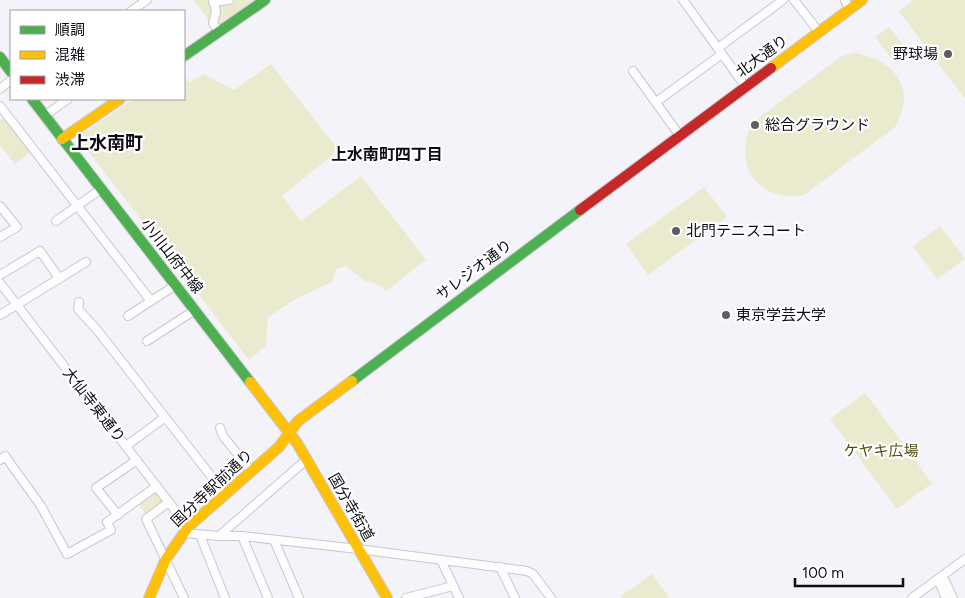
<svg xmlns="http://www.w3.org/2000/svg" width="965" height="598" font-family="Figtree,'Noto Sans JP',sans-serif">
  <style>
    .green { fill: #eaeace }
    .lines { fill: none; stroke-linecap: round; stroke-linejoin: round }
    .street-casing { stroke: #c9c6cf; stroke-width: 10 }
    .fast-casing { stroke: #c9c6cf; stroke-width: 12 }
    .slow-casing { stroke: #c9c6cf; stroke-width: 12 }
    .jam-casing { stroke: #c9c6cf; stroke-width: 12 }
    .street { stroke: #fdfdfe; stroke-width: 8 }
    .fast { stroke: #4caf50; stroke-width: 10 }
    .slow { stroke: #ffc107; stroke-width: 10 }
    .jam { stroke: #c62828; stroke-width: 10 }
    .poi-dot { fill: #5e5c65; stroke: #fff; stroke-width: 2 }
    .labels { text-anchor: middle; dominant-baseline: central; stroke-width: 4.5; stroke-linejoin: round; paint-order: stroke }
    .poi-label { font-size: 15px; fill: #0e0b15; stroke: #fff; text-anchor: start }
    .street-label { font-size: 15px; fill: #0e0b15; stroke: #fff }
    .park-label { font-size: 15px; fill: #514f10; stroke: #fff }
    .neighbourhood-label { font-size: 16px; font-weight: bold; fill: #0e0b15; stroke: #fff }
    .quarter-label { font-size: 18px; font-weight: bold; fill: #0e0b15; stroke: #fff }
  </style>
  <rect width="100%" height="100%" fill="#f4f3f9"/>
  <g class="green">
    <path d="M194 0H254L214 28Z"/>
    <path d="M913 0H965V97L964 98 899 11Z"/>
    <path d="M889 27 910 54 896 64 875 37Z"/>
    <path d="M856 53C896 61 917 89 895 127L804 195C758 203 732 165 752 123L842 56Z"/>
    <path d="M271 64 336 147 333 155 282 196 301 221 361 176 426 260 386 291 373 282 365 281 346 266 336 269 332 282 297 298 268 317 266 346 249 360 82 143 83 133 134 99H184V75L190 83 203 74 234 90Z"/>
    <path d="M4 117 31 151 15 164 0 145V121Z"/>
    <path d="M704 187 727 217 648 275 626 244Z"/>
    <path d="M940 226 965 259 937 279 913 246Z"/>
    <path d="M865 393 932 483 897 509 830 419Z"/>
    <path d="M153 493 158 494 163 501 162 504 146 515 138 503Z"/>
    <path d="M652 574 670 598H622L621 596Z"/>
  </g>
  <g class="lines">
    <defs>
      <g id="street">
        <path d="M214 0 216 12 213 23 219 32"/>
        <path d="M683 0 745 86"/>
        <path d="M794 0 819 32"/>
        <path d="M845 0 849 9"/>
        <path d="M213 2 229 0"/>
        <path d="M131 11 147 0"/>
        <path d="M718 48 783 0"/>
        <path d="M633 71 680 136"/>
        <path d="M0 89 11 80"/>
        <path d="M656 102 722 54"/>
        <path d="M0 106 151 301 176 285"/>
        <path d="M44 116 68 99"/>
        <path d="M0 206 17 227 0 237"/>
        <path d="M56 221 101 189"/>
        <path d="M0 275 40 251 59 278"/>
        <path d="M0 283 188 527"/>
        <path d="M79 302 78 309 98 331 225 494"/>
        <path d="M0 315 86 262"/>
        <path d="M128 316 151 301"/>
        <path d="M147 341 195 310"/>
        <path d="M220 428 223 436 252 472"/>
        <path d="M126 446 164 418"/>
        <path d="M0 460 5 456 41 506 67 554 111 530 107 522 157 486"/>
        <path d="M169 502 146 519 184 598"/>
        <path d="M118 515 96 488 137 460"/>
        <path d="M184 533 219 536H242L358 549 527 571 533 574 551 598"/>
        <path d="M200 535 225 598"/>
        <path d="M219 536 306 460"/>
        <path d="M242 536 268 598"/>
        <path d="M274 540 299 598"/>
        <path d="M441 560 459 598"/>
        <path d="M500 567 515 598"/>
        <path d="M940 578 945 581 953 598"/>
        <path d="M940 578V584L946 598"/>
        <path d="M406 598 453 586"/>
        <path d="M912 598 965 559"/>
      </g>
      <g id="fast">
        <path d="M184 56 265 0"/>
        <path d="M0 57 11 72"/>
        <path d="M32 99 250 382"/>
        <path d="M352 381 580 210"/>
      </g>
      <g id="slow">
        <path d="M771 68 862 0"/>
        <path d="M62 139 120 99"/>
        <path d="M250 382 297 443 387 598"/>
        <path d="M149 598 166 559 188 527 279 447 298 421 352 381"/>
      </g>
      <path id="jam" d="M580 210 771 68"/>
    </defs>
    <use href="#street" class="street-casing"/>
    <use href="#fast" class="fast-casing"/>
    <use href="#slow" class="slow-casing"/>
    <use href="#jam" class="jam-casing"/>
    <use href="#street" class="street"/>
    <use href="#fast" class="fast"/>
    <use href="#slow" class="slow"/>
    <use href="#jam" class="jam"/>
  </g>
  <g class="poi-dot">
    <circle cx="948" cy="54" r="5"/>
    <circle cx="755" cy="125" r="5"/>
    <circle cx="676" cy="231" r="5"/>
    <circle cx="726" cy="315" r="5"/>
  </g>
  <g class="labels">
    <g class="poi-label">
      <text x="938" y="54" text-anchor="end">野球場</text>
      <text x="765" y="125">総合グラウンド</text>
      <text x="686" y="231">北門テニスコート</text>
      <text x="736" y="315">東京学芸大学</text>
    </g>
    <g class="street-label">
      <text transform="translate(762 56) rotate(-36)">北大通り</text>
      <text transform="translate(172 256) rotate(52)">小川山府中線</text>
      <text transform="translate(474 270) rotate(-37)">サレジオ通り</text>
      <text transform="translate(94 405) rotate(52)">大仙寺東通り</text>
      <text transform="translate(212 488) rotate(-43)">国分寺駅前通り</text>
      <text transform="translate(351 507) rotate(60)">国分寺街道</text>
    </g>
    <g class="park-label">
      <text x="881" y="451">ケヤキ広場</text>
    </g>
    <g class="neighbourhood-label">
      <text x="387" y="154">上水南町四丁目</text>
    </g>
    <g class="quarter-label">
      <text x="107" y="143">上水南町</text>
    </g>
  </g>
  <rect x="10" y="10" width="175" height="90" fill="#ffffff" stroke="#9f9da1"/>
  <rect x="20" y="26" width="25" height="8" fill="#4caf50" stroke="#9f9da1"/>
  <text x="55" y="35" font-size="15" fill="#0e0b15">順調</text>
  <rect x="20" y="51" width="25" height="8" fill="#ffc107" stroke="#9f9da1"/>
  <text x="55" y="60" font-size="15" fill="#0e0b15">混雑</text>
  <rect x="20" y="76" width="25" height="8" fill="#c62828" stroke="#9f9da1"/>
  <text x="55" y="85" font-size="15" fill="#0e0b15">渋滞</text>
  <path d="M795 578v8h108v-8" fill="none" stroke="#0e0b15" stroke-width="2.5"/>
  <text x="802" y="578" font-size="15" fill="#0e0b15" stroke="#ffffff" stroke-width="4" paint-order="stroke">100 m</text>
</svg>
